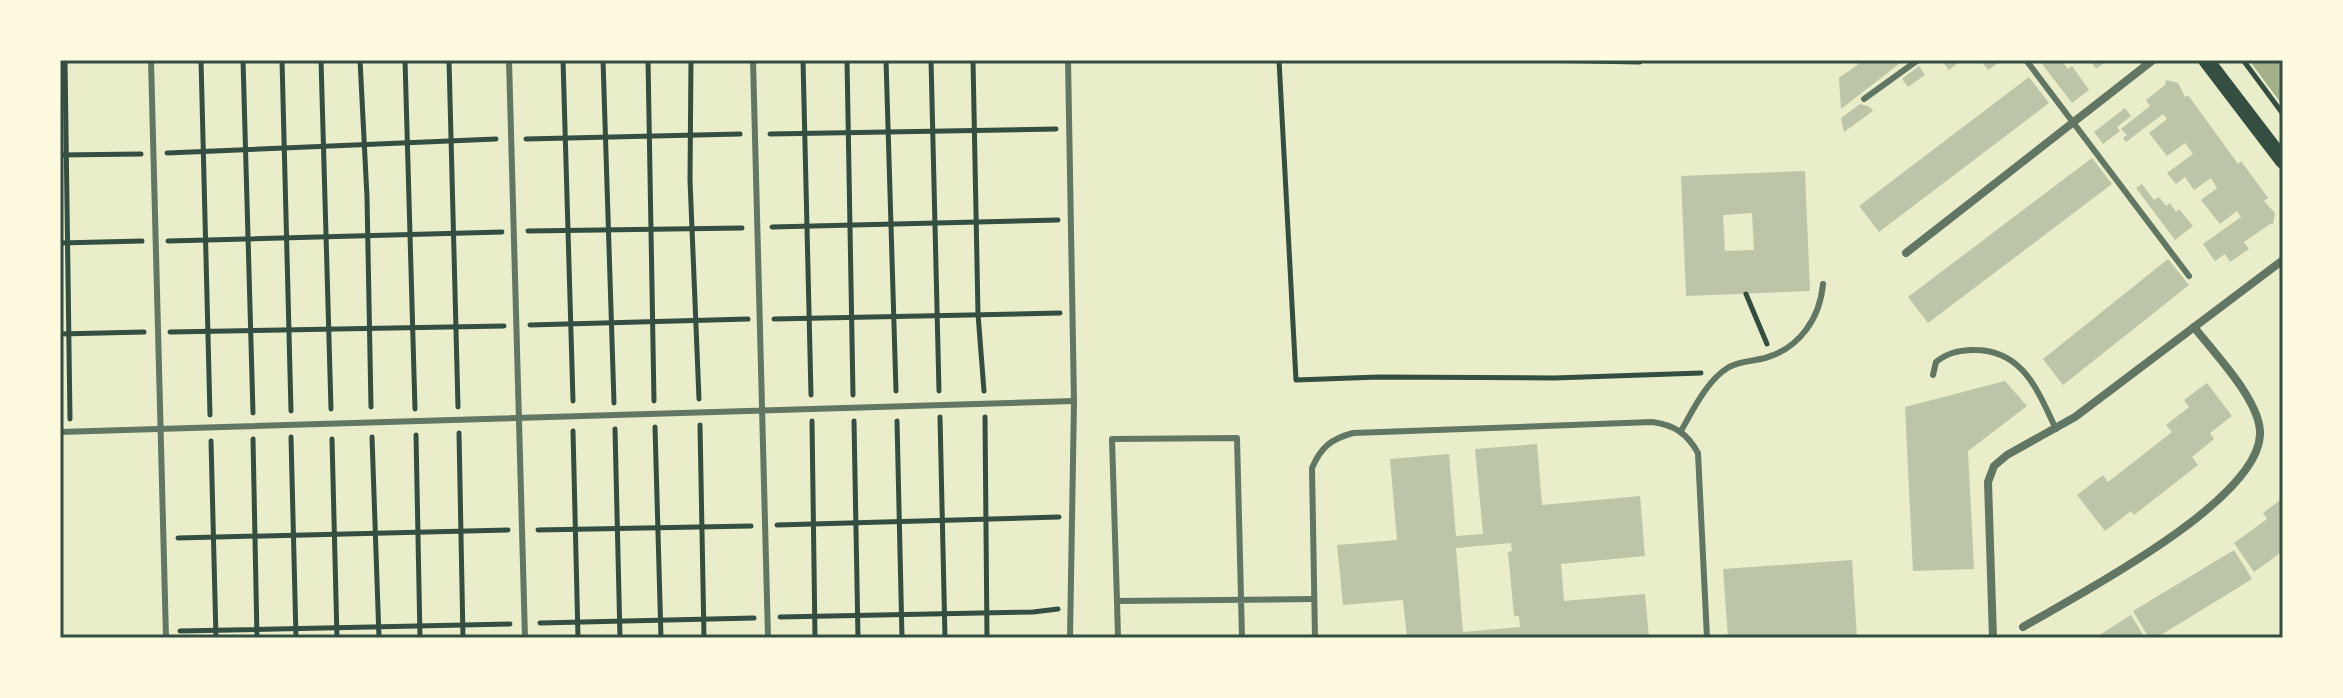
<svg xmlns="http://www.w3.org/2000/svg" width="2343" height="698" font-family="'Titillium Web',sans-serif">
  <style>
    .water { fill: #a3b18a }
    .building { fill: #bcc5a7; fill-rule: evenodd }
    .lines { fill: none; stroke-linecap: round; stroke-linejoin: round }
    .path { stroke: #344e41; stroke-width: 5 }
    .service { stroke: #617663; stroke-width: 6 }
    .minor { stroke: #617663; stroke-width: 8 }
    .secondary { stroke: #344e41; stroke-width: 16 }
    .neatline { fill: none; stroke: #344e41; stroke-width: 3 }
  </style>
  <rect width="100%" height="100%" fill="#e9edc9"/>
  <path class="water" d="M2249 60H2283V106Z"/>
  <g class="building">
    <path d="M1864 60H1904L1841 109 1839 78Z"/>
    <path d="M1941 60H1962L1949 70Z"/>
    <path d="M1980 60H1994L1997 64 1988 70Z"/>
    <path d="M2039 60H2061L2068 69 2072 66 2089 90 2072 103Z"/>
    <path d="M2090 60H2108L2096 69Z"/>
    <path d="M1919 66 1925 75 1908 87 1902 79Z"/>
    <path d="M2029 77 2049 103 1879 232 1859 206Z"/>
    <path d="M2166 80 2178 83 2185 97 2188 95 2238 164 2241 161 2255 180 2268 198 2264 201 2275 213 2273 224H2270L2244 242 2249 249 2230 262 2225 254 2215 261 2203 244 2241 217 2237 211 2220 224 2201 200 2217 188 2211 178 2194 190 2185 177 2176 184 2167 173 2193 154 2185 143 2167 156 2149 133 2167 119 2163 114 2126 142 2123 138 2127 135 2121 129 2150 106 2146 100 2165 85Z"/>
    <path d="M1860 104 1870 107 1873 111 1844 132 1841 118Z"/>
    <path d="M2125 108 2131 116 2117 127 2120 131 2103 144 2094 132Z"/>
    <path d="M2092 158 2112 184 1928 323 1908 297Z"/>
    <path d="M1805 171 1810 291 1686 296 1681 176ZM1752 213 1754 250 1725 251 1723 215Z"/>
    <path d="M2142 184 2154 200 2159 197 2166 206 2170 203 2176 212 2179 209 2193 226 2175 240 2136 188Z"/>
    <path d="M2168 259 2189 285 2063 385 2043 359Z"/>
    <path d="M2005 381 2027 406 1968 451 1974 569 1913 571 1905 407Z"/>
    <path d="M2207 383 2232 416 2210 433 2214 439 2192 457 2198 465 2134 515 2131 511 2105 531 2077 495 2103 475 2108 482 2172 432 2166 425 2189 407 2184 400Z"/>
    <path d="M1537 444 1542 505 1640 496 1645 556 1561 564 1564 601 1645 594 1649 638H1407L1403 600 1343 605 1337 545 1397 540 1390 459 1449 454 1456 536 1483 534 1475 449ZM1511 543 1512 551 1508 552 1514 616H1519L1520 627 1463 632 1456 548Z"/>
    <path d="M2283 498V551L2254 572 2234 543 2267 519 2263 513Z"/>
    <path d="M2234 550 2252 579 2156 638H2149L2133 611Z"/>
    <path d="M1852 560 1857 638H1728L1723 569Z"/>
    <path d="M2131 615 2145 638H2095L2115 625Z"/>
  </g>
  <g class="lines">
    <g class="path">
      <path d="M65 60 70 419"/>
      <path d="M201 60 210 415"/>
      <path d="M243 60 253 413"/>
      <path d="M282 60 291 411"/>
      <path d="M321 60 331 409"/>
      <path d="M360 60 367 197 371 407"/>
      <path d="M405 60 415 409"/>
      <path d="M449 60 458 407"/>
      <path d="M563 60 573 401"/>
      <path d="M603 60 614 403"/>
      <path d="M648 60 654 401"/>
      <path d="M691 60 690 180 699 399"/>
      <path d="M803 60 811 395"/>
      <path d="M847 60 853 395"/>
      <path d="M886 60 896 391"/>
      <path d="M931 60 939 391"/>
      <path d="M973 60 978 314 984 391"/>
      <path d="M1279 60 1296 380 1379 377 1554 378 1701 373"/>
      <path d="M1536 60 1640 62"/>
      <path d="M2243 60 2283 114"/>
      <path d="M770 134 1056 129"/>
      <path d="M526 139 740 134"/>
      <path d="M167 153 496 139"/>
      <path d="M60 155 141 154"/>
      <path d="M772 227 1058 220"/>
      <path d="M528 231 742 228"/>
      <path d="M168 241 502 232"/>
      <path d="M60 243 142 241"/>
      <path d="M1746 294 1767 344"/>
      <path d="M774 319 1060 313"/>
      <path d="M530 325 748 319"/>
      <path d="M170 332 504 326"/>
      <path d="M60 334 144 332"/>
      <path d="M940 417 945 638"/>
      <path d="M985 417 987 638"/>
      <path d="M812 421 815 638"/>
      <path d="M854 421 858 638"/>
      <path d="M897 421 902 638"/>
      <path d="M700 425 704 638"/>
      <path d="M655 427 661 638"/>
      <path d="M615 429 620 638"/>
      <path d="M573 431 578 638"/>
      <path d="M459 433 463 638"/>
      <path d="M416 435 420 638"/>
      <path d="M291 437 296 638"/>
      <path d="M372 437 379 638"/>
      <path d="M253 439 257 638"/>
      <path d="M332 439 337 638"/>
      <path d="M211 441 216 638"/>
      <path d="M777 525 1059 517"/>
      <path d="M538 530 751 526"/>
      <path d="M178 538 508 530"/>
      <path d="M780 617 1033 612 1058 609"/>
      <path d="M540 623 754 618"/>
      <path d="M180 631 510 624"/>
    </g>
    <g class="service">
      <path d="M151 60 166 638"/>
      <path d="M509 60 525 638"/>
      <path d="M753 60 768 638"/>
      <path d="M1068 60 1074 401 1070 638"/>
      <path d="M2026 60 2189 276"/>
      <path d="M1864 99 1918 60"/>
      <path d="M1933 375 1936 362C1947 353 1957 351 1971 350 2022 348 2037 389 2056 429"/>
      <path d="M1681 431C1693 410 1707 380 1729 367 1740 361 1754 361 1765 358 1800 348 1820 318 1823 284"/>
      <path d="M60 432 1074 401"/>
      <path d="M1117 601 1118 638"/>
      <path d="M1242 638 1237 438 1112 439 1117 601 1314 599"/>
      <path d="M1315 638 1312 468C1321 447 1331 439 1353 433L1652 422C1674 425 1687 433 1698 453L1707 638"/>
    </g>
    <g class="minor">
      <path d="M1906 253 2153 60"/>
      <path d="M2023 627C2078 595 2257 502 2260 435 2262 402 2214 353 2194 327"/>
      <path d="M1993 638 1988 482 1994 466 2007 455 2075 417 2283 260"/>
    </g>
    <path class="secondary" d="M2206 60 2283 161"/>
  </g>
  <rect width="2343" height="698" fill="none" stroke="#fefae0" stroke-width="124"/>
  <rect x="62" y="62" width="2219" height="574" class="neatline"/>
</svg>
